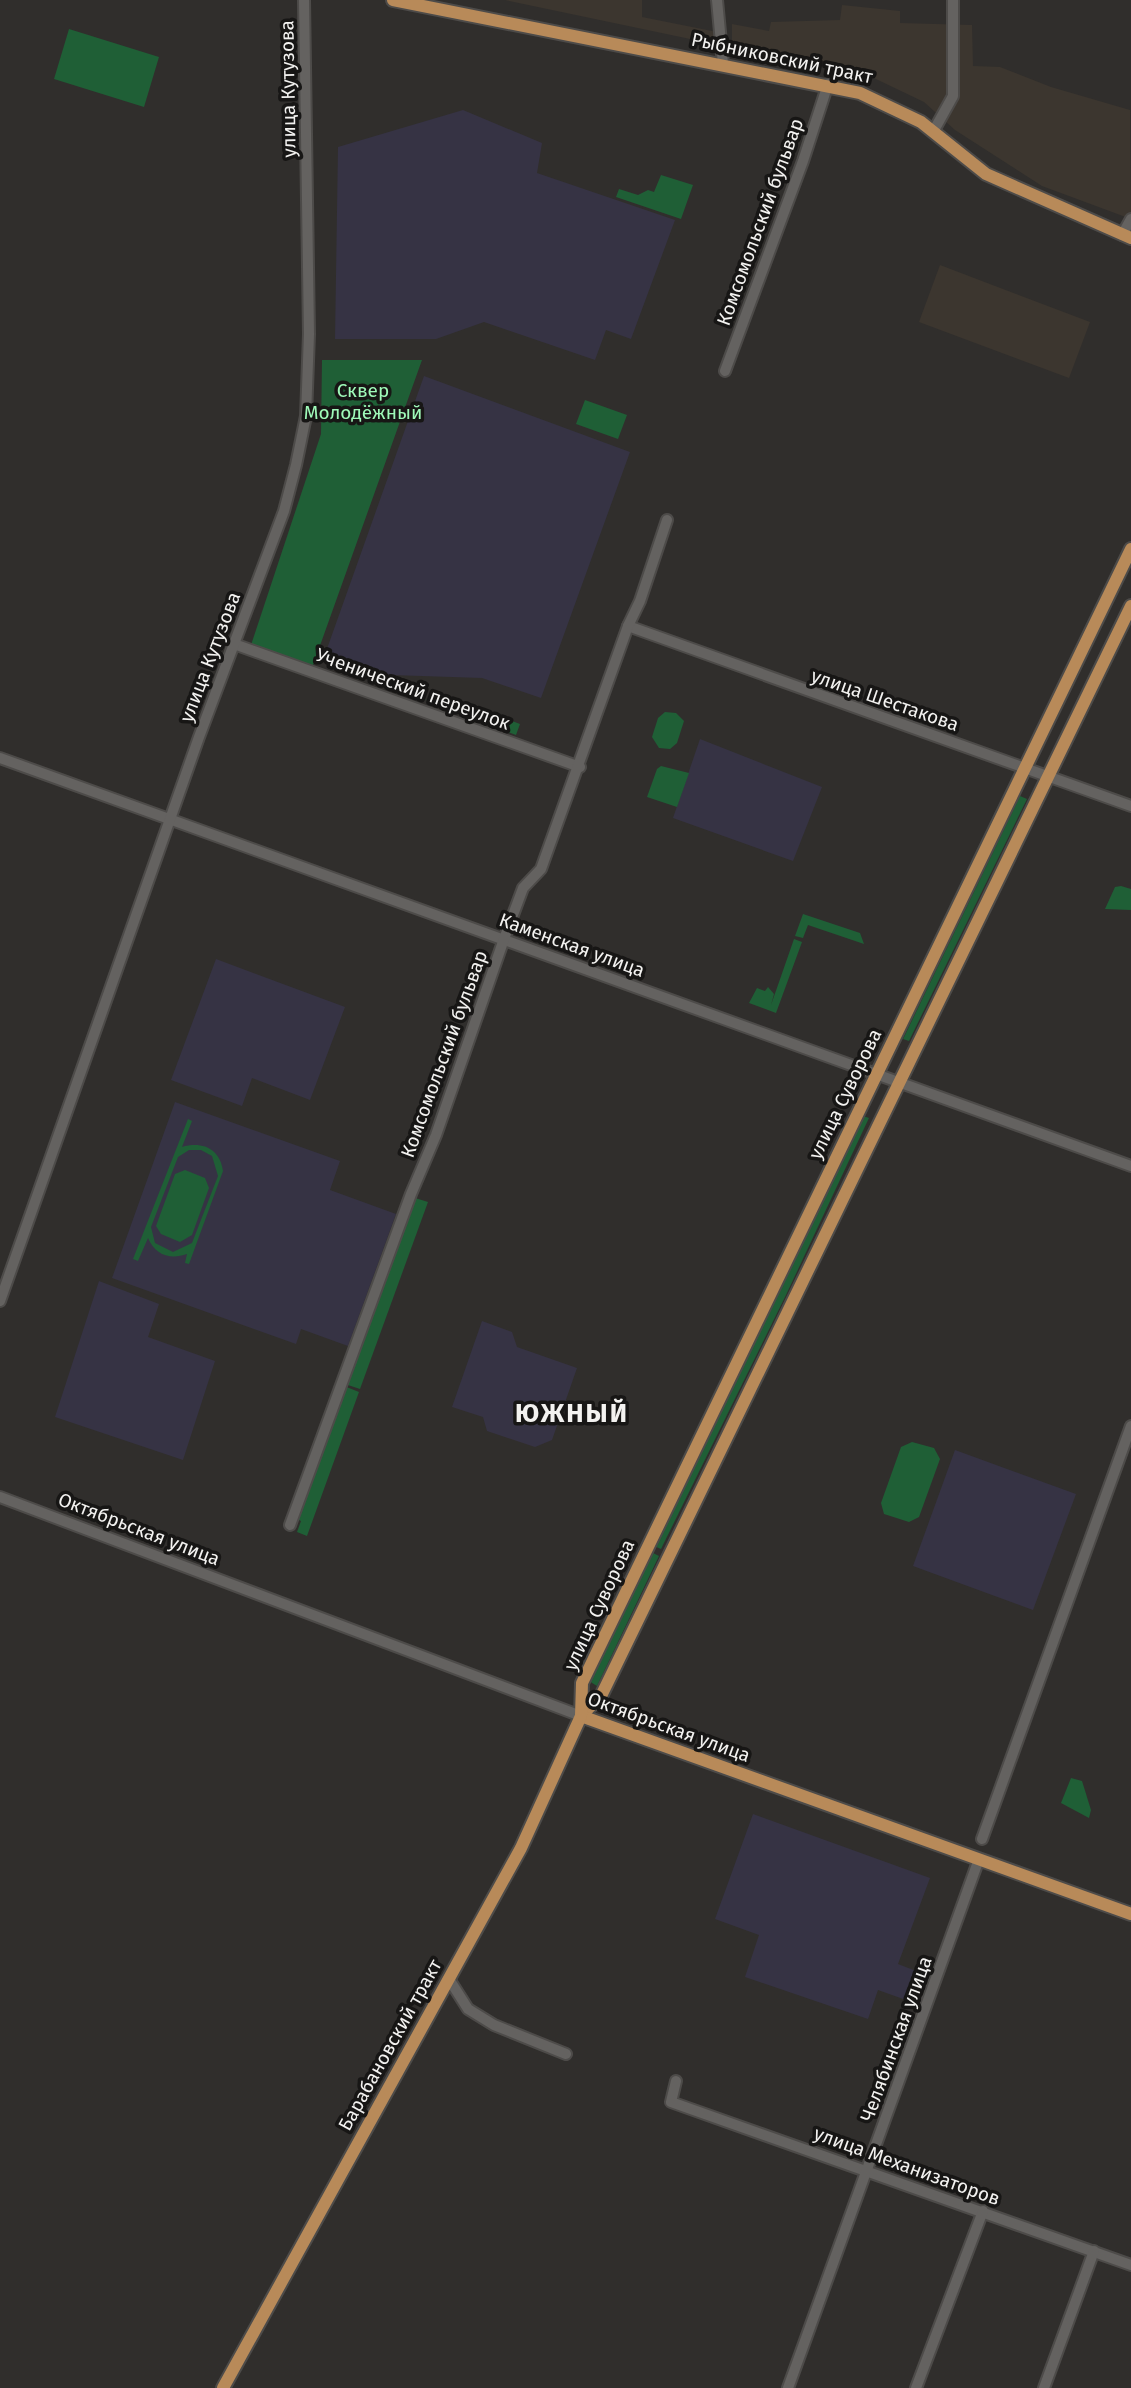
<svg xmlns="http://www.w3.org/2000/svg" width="1131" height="2388" font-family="'Fira Sans',sans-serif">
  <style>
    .built { fill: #3c362f }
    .education { fill: #363344 }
    .green { fill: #1f5f36; fill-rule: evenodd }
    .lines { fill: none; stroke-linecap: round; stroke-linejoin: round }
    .minor-casing { stroke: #4d4b49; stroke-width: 14 }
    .major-casing { stroke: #4d4b49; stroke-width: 16 }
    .minor { stroke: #646260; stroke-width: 10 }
    .major { stroke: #b88a59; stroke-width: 12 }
    .labels { text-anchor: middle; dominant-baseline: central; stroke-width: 7; stroke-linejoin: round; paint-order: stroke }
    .street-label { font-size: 19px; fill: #f3f2f0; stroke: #171615 }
    .park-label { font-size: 19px; fill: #9ffab9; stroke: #171615 }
    .district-label { font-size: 26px; font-weight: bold; letter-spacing: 2px; fill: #f3f2f0; stroke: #171615 }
  </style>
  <rect width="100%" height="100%" fill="#302e2c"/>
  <g class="built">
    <path d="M505 0H642V17L717 32 714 44Z"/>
    <path d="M842 5 900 11V23L972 25 973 66 1000 67 1051 87 1130 110 1131 219 1042 186 955 130 924 102 853 68 732 43V24L769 31 771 22 840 20Z"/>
    <path d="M940 265 1090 322 1069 378 919 322Z"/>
  </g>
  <g class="education">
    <path d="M463 110 542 143 537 173 675 220 631 339 606 330 595 360 484 322 436 339H335L338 147Z"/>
    <path d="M424 376 630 452 541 698 482 678 361 674 323 660Z"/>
    <path d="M700 739 822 787 793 861 673 818Z"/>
    <path d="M216 959 345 1007 310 1100 252 1078 242 1106 171 1080Z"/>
    <path d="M175 1102 340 1161 330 1190 396 1214 348 1346 301 1329 296 1344 112 1278Z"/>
    <path d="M99 1281 159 1304 148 1337 215 1361 183 1460 55 1417Z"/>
    <path d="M482 1321 512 1332 517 1347 577 1368 552 1440 535 1447 487 1431 483 1417 452 1407Z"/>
    <path d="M955 1450 1076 1494 1033 1610 913 1566Z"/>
    <path d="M753 1814 930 1878 898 1964 916 1971 906 2000 878 1990 868 2019 745 1977 759 1935 715 1919Z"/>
  </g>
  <g class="green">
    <path d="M69 29 159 57 144 107 54 79Z"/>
    <path d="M661 175 693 185 681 219 616 197 619 189 638 195 648 190 654 192Z"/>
    <path d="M322 360H422L312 668 251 645 321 434Z"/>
    <path d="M585 400 627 415 618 439 576 424Z"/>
    <path d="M421 698 448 707 479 709 520 724 516 735Z"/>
    <path d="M665 712 676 713 684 721 677 743 670 749 659 748 652 737 658 718Z"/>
    <path d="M661 766 689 773 677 807 647 797 657 769Z"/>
    <path d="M1020 796 1027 799 909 1041 903 1039Z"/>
    <path d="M1121 886 1131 889V910L1105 909 1115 887Z"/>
    <path d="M803 914 860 933 864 944 808 925 803 938 795 936Z"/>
    <path d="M794 939 802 942 776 1013 749 1003 757 988 765 991 768 987 774 994 771 1005Z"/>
    <path d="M863 1116 869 1118 786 1295 661 1549 654 1546Z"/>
    <path d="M188 1119 192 1121 182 1147C203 1141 220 1149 223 1171L189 1264 185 1263 187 1254C170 1260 155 1255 148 1238L138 1261 133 1259ZM189 1150H201L212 1156 218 1176 192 1243 173 1252 155 1243 151 1227 178 1157Z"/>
    <path d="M185 1170 205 1178 209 1188 192 1235 180 1242 161 1234 156 1226 175 1174Z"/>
    <path d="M412 1197 428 1202 360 1389 345 1384Z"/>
    <path d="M344 1386 359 1392 307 1536 297 1532 301 1521 295 1518Z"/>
    <path d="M912 1442 934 1448 940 1459 919 1517 909 1522 884 1514 881 1503 901 1447Z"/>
    <path d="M651 1552 659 1556 597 1686 589 1681Z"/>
    <path d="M1071 1778 1082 1781 1091 1810 1089 1818 1061 1803Z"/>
  </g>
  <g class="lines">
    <defs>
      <g id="minor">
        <path d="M717 0 723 64"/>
        <path d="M933 132 953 96V0"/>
        <path d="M1122 235 1131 219"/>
        <path d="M725 371 803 161 828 84"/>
        <path d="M628 626 1131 806"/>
        <path d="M234 644 580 767"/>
        <path d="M0 758 1131 1166"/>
        <path d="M0 1301 199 737 284 511 296 465 306 416 309 334 304 0"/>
        <path d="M0 1497 581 1716"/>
        <path d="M290 1525 411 1194 436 1135 504 939 523 888 541 869 628 626 640 601 667 520"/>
        <path d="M982 1839 1131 1426"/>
        <path d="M449 1979 468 2009 494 2025 566 2054"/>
        <path d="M676 2081 671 2102 1131 2265"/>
        <path d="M788 2388 979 1859"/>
        <path d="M916 2388 983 2211"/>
        <path d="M1044 2388 1094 2251"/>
      </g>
      <g id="major">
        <path d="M393 0 860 93 921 122 986 174 1131 238"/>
        <path d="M581 1716 602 1694 1131 606"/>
        <path d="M581 1716 1131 1914"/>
        <path d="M223 2388 521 1848 581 1716 582 1683 1131 549"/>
      </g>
    </defs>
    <use href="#minor" class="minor-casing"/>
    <use href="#major" class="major-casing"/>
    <use href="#minor" class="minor"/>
    <use href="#major" class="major"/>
  </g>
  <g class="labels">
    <g class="street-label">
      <text transform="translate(782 58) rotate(12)">Рыбниковский тракт</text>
      <text transform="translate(288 89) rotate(-91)">улица Кутузова</text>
      <text transform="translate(760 222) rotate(-70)">Комсомольский бульвар</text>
      <text transform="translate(210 657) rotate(-69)">улица Кутузова</text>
      <text transform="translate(413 689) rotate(20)">Ученический переулок</text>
      <text transform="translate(885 700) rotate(19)">улица Шестакова</text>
      <text transform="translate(572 945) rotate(20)">Каменская улица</text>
      <text transform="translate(444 1054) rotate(-70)">Комсомольский бульвар</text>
      <text transform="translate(845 1094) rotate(-64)">улица Суворова</text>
      <text transform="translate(139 1529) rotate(21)">Октябрьская улица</text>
      <text transform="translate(599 1605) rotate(-65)">улица Суворова</text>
      <text transform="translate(669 1727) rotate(20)">Октябрьская улица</text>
      <text transform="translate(896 2039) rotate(-70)">Челябинская улица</text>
      <text transform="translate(390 2045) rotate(-61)">Барабановский тракт</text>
      <text transform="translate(907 2166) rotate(20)">улица Механизаторов</text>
    </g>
    <g class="park-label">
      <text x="363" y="390">Сквер<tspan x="363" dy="22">Молодёжный</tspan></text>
    </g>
    <g class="district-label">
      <text x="572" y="1413">ЮЖНЫЙ</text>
    </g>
  </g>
</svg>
